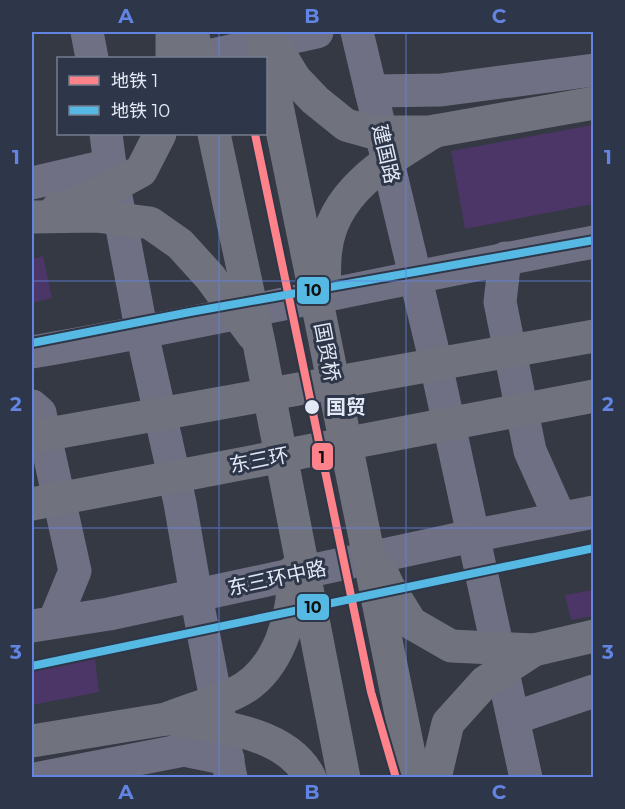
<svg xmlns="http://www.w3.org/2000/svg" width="625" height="809" font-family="Montserrat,'Noto Sans SC',sans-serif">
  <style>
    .green { fill: #4b3667 }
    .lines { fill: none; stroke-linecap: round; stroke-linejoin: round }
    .secondary { stroke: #707084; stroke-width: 33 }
    .highway { stroke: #70727e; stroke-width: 33 }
    .highway-bridge { stroke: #70727e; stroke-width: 33 }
    .metro-1-casing { stroke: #2e3749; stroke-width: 12 }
    .metro-2-casing { stroke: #2e3749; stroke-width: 12 }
    .metro-1 { stroke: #fd828a; stroke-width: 8 }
    .metro-2 { stroke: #56b9e4; stroke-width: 8 }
    .grid { fill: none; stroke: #6284e2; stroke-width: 1.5; stroke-opacity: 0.55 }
    .stop-dot { fill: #e3e9f5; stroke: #2e3749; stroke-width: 2 }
    .labels { text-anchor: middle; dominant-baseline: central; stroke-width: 6; stroke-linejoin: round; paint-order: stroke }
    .street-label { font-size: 20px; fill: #e3e9f5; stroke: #2e3749 }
    .stop-label { font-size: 20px; font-weight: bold; fill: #e3e9f5; stroke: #2e3749; text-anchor: start }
    .line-badge { stroke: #2e3749; stroke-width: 2 }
    .pale-badge-label { font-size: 16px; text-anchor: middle; font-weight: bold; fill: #111 }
    .neatline { fill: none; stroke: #6284e2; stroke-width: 2 }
    .grid-label { font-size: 20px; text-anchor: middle; font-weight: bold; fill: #6284e2 }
  </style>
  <rect width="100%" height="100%" fill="#343943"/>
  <g class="green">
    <path d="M593 125V204L465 229 451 151Z"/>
    <path d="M43 256 52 298 32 303V259Z"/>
    <path d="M593 590V616L571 620 565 595Z"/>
    <path d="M95 659 99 692 32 705V672Z"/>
  </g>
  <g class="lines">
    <g class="secondary">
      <path d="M87 32 92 58"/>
      <path d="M357 32 433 351 526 778"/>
      <path d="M198 58 317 32"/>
      <path d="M371 91 441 90 594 70"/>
      <path d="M106 134 110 165 142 333 180 503 196 595 231 778"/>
      <path d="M32 183 110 165"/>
      <path d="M505 258 500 302 530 451 560 518"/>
      <path d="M32 352C220 320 406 277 594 242"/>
      <path d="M32 406 40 413 75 571 54 622"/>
      <path d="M32 626 109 614 472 536 594 512"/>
      <path d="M514 718 594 691"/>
      <path d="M40 778 184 750 228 759"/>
    </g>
    <g class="highway">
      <path d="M172 58V32"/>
      <path d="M435 131 594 103"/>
      <path d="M534 650 594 636"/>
      <path d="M32 741 166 719"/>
    </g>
    <g class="highway-bridge">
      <path d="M192 32 198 58"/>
      <path d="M262 32 414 778"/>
      <path d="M271 40 295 79 315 100 346 125 371 132H434"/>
      <path d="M214 134 259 343 344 778"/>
      <path d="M57 209 87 200 141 171 160 134"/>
      <path d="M33 217 96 216 150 223 180 244 210 277 253 335"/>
      <path d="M324 286C325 274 324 261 326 249 333 190 390 159 435 131"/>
      <path d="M32 437 594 336"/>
      <path d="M32 504 594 396"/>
      <path d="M382 573 388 586 411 623 451 646 534 650"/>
      <path d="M166 719C189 710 213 703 235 693 279 673 294 615 294 571"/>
      <path d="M170 719C216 726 287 731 310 778"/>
      <path d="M435 778 448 723 485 682 534 650"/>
    </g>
    <defs>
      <path id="metro-1" d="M255 134 371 692 396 778"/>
      <g id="metro-2">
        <path d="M32 343 190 312 594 240"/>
        <path d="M32 666 594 548"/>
      </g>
    </defs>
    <use href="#metro-1" class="metro-1-casing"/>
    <use href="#metro-2" class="metro-2-casing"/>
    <use href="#metro-1" class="metro-1"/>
    <use href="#metro-2" class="metro-2"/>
  </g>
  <path class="grid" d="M219 32V58M406 32V778M219 134V778M32 281H594M32 528H594"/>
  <circle class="stop-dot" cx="312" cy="407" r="8"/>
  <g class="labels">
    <g class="street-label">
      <text transform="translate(386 154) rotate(77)">建国路</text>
      <text transform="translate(327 352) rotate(79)">国贸桥</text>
      <text transform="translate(259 460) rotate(-11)">东三环</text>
      <text transform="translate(277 578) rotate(-12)">东三环中路</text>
    </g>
    <g class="stop-label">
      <text x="326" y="407">国贸</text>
    </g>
  </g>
  <g class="line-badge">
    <rect x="296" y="276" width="34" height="29" rx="6" fill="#56b9e4"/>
    <rect x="311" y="442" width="23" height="29" rx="6" fill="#fd828a"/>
    <rect x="296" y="593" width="34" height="28" rx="6" fill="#56b9e4"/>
  </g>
  <g class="pale-badge-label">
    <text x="313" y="296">10</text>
    <text x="322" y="463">1</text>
    <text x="313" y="613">10</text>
  </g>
  <rect width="625" height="809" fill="none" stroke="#2e3749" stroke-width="66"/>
  <rect x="57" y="57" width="210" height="78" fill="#2e3749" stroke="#767e8e" stroke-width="1.5"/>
  <rect x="69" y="76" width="30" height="9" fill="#fd828a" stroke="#767e8e" stroke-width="1.5"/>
  <text x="111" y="87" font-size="18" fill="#e3e9f5">地铁 1</text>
  <rect x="69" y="106" width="30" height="9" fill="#56b9e4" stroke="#767e8e" stroke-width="1.5"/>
  <text x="111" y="117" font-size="18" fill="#e3e9f5">地铁 10</text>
  <rect x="33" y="33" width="559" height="743" class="neatline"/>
  <g class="grid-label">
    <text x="126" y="23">A</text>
    <text x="312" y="23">B</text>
    <text x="499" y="23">C</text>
    <text x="16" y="164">1</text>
    <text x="608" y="164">1</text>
    <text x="16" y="411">2</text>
    <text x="608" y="411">2</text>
    <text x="16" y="659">3</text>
    <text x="608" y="659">3</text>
    <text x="126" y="799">A</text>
    <text x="312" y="799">B</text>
    <text x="499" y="799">C</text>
  </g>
</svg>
